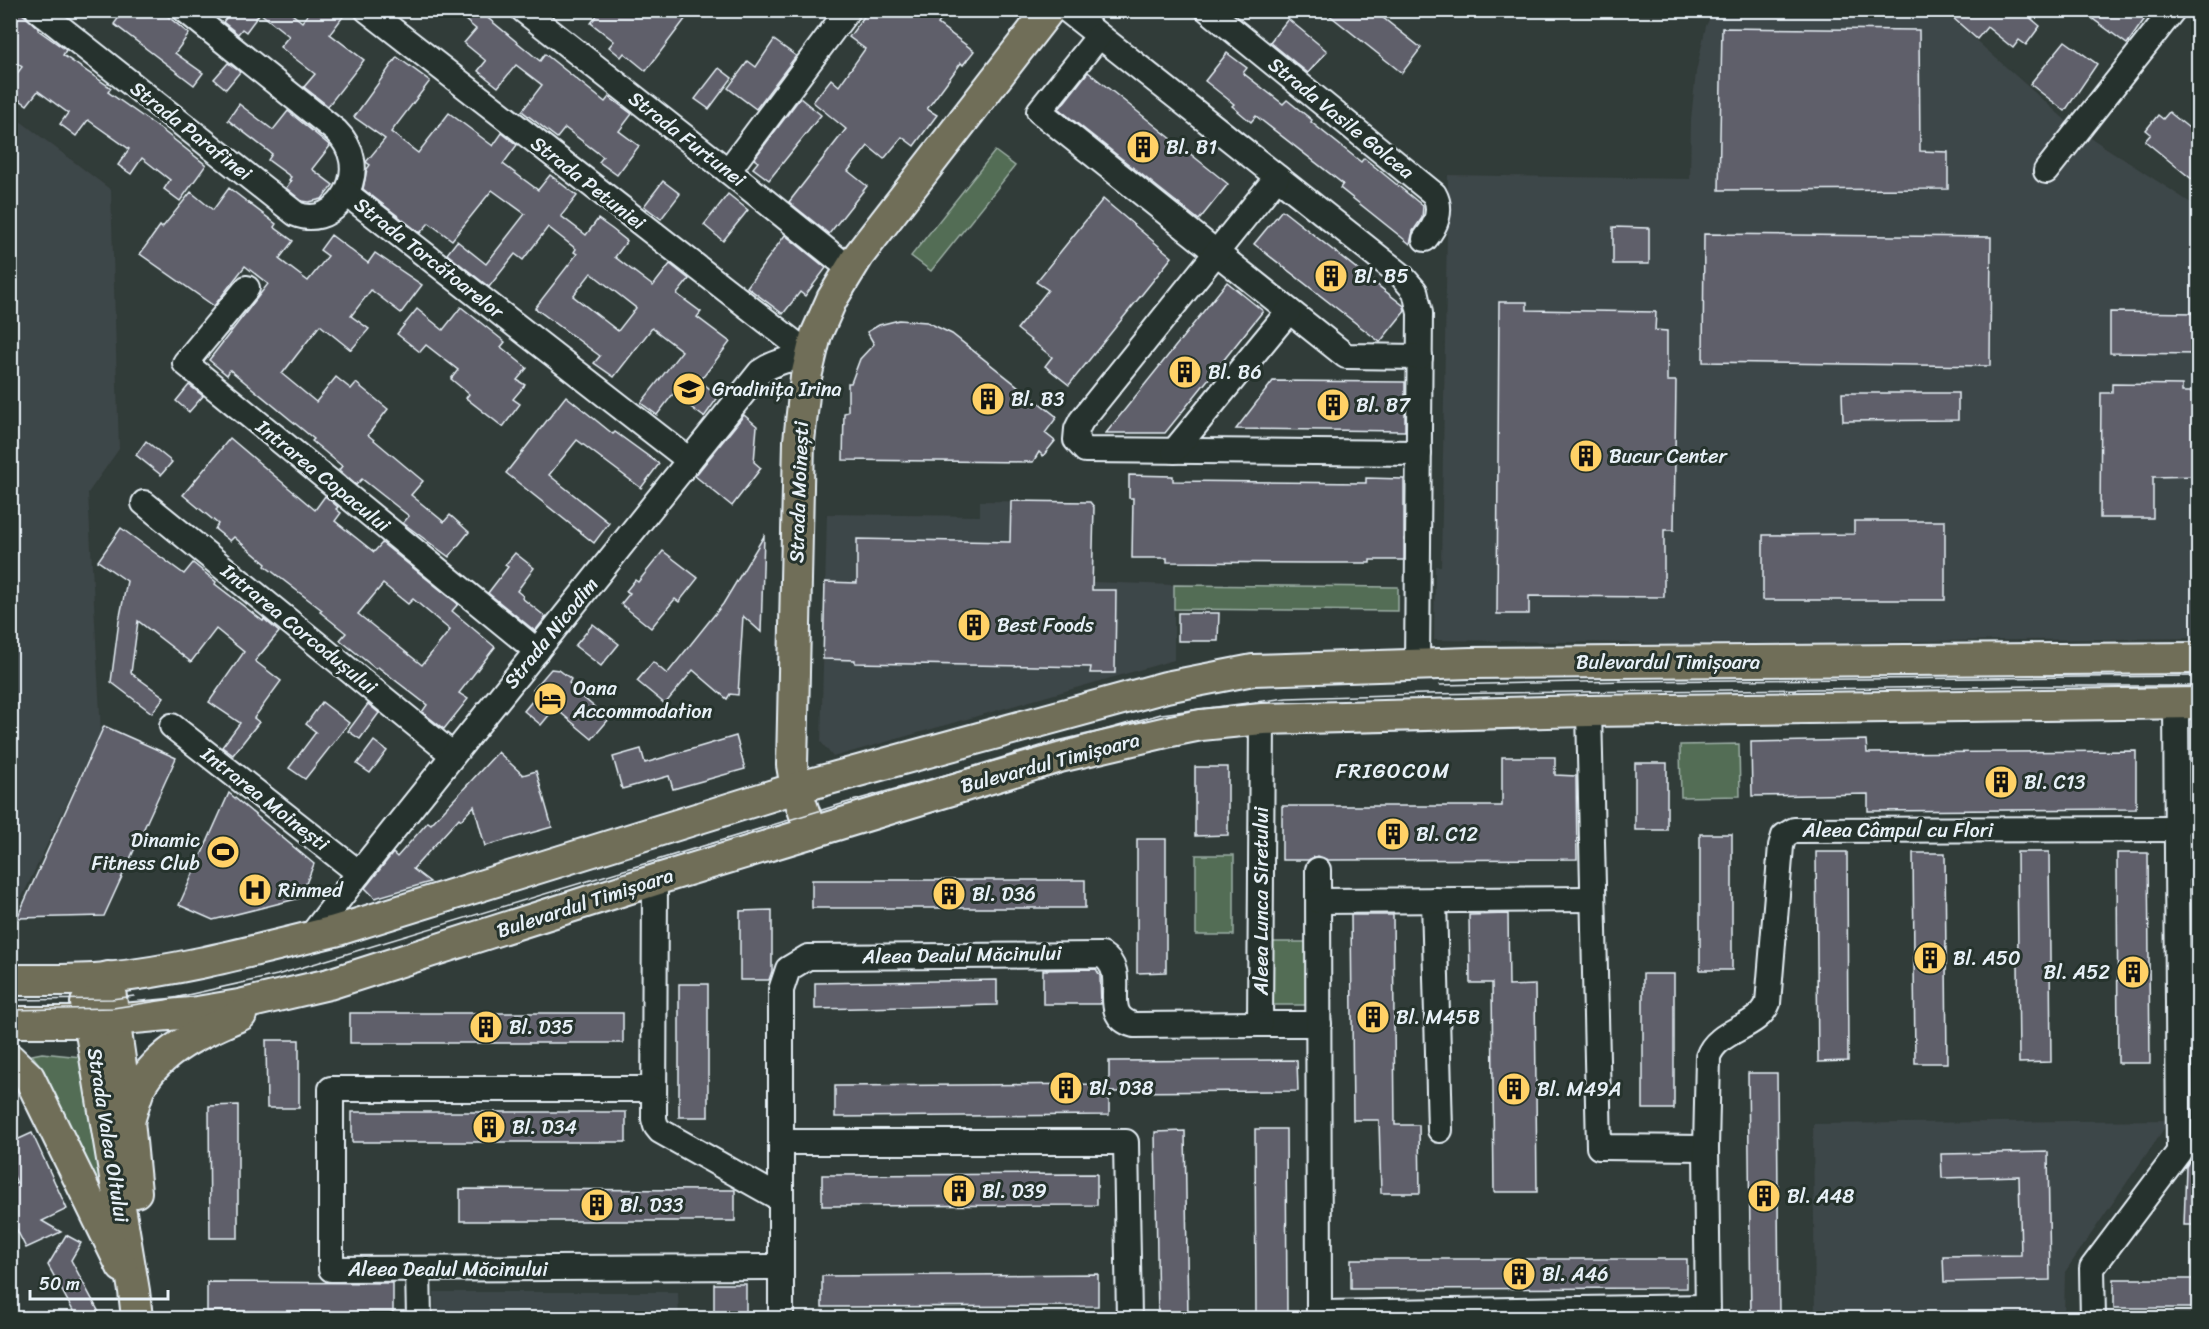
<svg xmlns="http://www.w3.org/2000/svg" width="2209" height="1329" font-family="Sriracha,sans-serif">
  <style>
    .built { fill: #3e4648 }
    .green { fill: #526d54; stroke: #9dafa6; stroke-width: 1.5 }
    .building { fill: #5e5e6a; stroke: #e8f1f8; stroke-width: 1.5; fill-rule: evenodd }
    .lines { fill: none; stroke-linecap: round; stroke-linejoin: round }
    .minor-casing { stroke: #e8f1f8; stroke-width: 28 }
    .major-casing { stroke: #e8f1f8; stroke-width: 34 }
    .minor { stroke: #26332d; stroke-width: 24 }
    .major { stroke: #706e59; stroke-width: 30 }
    .tram { stroke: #e8f1f8; stroke-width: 1.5 }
    .labels { text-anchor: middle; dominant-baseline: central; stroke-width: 6; stroke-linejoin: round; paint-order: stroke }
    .street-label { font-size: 20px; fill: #e8f1f8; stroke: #26332d }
    .poi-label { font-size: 20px; fill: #e8f1f8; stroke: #26332d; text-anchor: start }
    .neighbourhood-label { font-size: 21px; letter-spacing: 1.5px; fill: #e8f1f8; stroke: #26332d }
  </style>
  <rect width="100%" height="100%" fill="#313c39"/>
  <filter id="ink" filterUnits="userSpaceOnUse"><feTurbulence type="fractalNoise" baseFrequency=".0167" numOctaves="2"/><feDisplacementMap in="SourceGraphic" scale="12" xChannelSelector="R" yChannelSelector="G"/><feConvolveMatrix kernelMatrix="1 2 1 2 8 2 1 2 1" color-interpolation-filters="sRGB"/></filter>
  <g filter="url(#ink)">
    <g class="built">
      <path d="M1713 11H1943L2071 125 2194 205 2198 200V638L1683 644 1434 640 1435 566H1441L1448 175 1690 179 1691 119 1696 72 1706 26Z"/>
      <path d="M11 114 111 190 119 449 88 493 101 732 11 920Z"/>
      <path d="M980 501 1090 502 1094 507 1093 582 1174 585V660L833 757 821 742 827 514 980 516Z"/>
      <path d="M2170 1120 2065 1272 2064 1318H1815L1813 1124Z"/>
      <path d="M434 1292H678L679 1318H434Z"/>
    </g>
    <g class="green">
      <path d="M995 151 1015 166 931 271 911 256Z"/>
      <path d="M1174 585 1398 587V611L1174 609Z"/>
      <path d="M1739 744 1740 796 1681 797 1680 745Z"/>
      <rect x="1196" y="855" width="38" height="80"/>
      <rect x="1272" y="942" width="37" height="63"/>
      <path d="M42 1053 81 1057 105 1196 101 1197 44 1071 32 1055Z"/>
    </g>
    <g class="building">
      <path d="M10 10H17L26 17 39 29 38 30 66 50 63 55 111 88 108 92 162 130 206 165 180 201 164 189 170 180 142 158 131 174 118 165 129 149 88 120 76 136 60 124 68 113 38 91 27 105 10 93V83L22 67 10 58Z"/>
      <path d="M132 10H160L189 34 175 53 203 73 194 85 114 24 122 13 127 17Z"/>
      <path d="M232 10H287L302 22 311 10H348L330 34 364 60 328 106 304 87 315 74 280 47 289 36 260 13 246 32 242 29 238 34 223 22Z"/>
      <path d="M453 10H478L540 61 545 54 605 102 609 97 632 114 619 131 639 146 617 175 599 162 603 157 565 128 557 138 522 111 542 85 516 65 498 87 478 71 486 61 464 43 476 29Z"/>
      <path d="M601 10H692L646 71 624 53 621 57 609 47 614 41 591 23Z"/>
      <path d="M869 10H948L938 24 974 51 963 65 961 63 927 109 937 115 914 146 902 137 884 159 868 146 848 171 867 186 829 234 789 202 846 129 813 102 831 79 839 86 865 49 849 37Z"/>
      <path d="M1323 10H1373L1421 48 1402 73Z"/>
      <path d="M1944 10H2021L2040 26 2026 45 2019 40 2013 48 1987 27 1977 39Z"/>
      <path d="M2100 10H2151L2127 44 2093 19Z"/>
      <path d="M1288 19 1327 51 1308 73 1270 42Z"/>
      <path d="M1722 28 1919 30 1920 151 1948 152V189L1719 190Z"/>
      <path d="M774 40 796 56 756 109 728 88 748 61 756 67Z"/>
      <path d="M2065 41 2097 64 2065 111 2030 84Z"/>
      <path d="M1227 53 1247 68 1243 73 1283 104 1287 100 1312 120 1311 122 1361 162 1364 158 1423 206 1422 218 1413 231 1410 244 1340 188 1343 184 1256 116 1251 122 1232 106 1234 104 1205 81Z"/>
      <path d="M397 57 430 81 391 132 418 153 449 113 493 146 502 133 517 145 503 164 538 190 550 175 577 196 561 216 586 235 598 219 612 229 627 241 615 257 653 286 670 264 689 279 677 294 701 312 697 317 730 342 700 381 719 396 704 417 673 394 657 415 641 403 682 351 652 328 614 377 594 363 600 356 535 308 577 254 574 252 576 249 548 227 523 260 515 254 489 287 447 254 457 241 486 264 525 214 492 190 452 240 429 223 420 233 363 189 367 169 370 165 366 162 385 139 354 117ZM591 273 636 308 618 331 573 296Z"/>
      <path d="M228 63 240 72 226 89 214 79Z"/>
      <path d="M719 68 732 78 709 109 695 99Z"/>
      <path d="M1088 72 1228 184 1199 220 1059 109Z"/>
      <path d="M800 98 821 115 769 180 753 168 758 162 754 159Z"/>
      <path d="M239 104 273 130 288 111 328 144 330 146 312 169 333 185 322 199 309 202 302 201 286 188 291 181 289 180 291 177 268 160 272 154 228 120Z"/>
      <path d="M2169 112 2199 136V185L2145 141 2151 134 2146 130 2158 115 2163 119Z"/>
      <path d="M663 181 680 194 661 219 644 206Z"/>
      <path d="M229 188 276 224 274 227 293 241 279 259 308 281 328 256 320 250 331 235 368 263 375 253 422 285 401 313 371 290 351 316 369 329 351 350 320 325 282 374 316 402 336 377 351 389 356 383 388 409 368 435 423 481 411 495 444 522 450 515 469 532 449 557 403 523 409 516 362 479 356 485 339 470 342 466 312 441 314 439 230 370 227 375 209 360 268 284 245 266 214 306 140 254 160 226 162 228 191 192 213 210Z"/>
      <path d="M728 194 748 210 723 241 704 225Z"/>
      <path d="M1103 199 1172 257 1069 385 1045 366 1052 357 1017 329 1048 290 1036 282Z"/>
      <path d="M1282 210 1404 306 1405 311 1380 342 1254 244Z"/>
      <path d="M1613 227 1649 228V264H1613Z"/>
      <path d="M1704 234 1991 237 1990 366 1703 362Z"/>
      <path d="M785 235 826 268 805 296 800 292 783 314 747 287Z"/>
      <path d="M1227 282 1263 311 1165 433H1106Z"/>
      <path d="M1499 302H1527V310L1656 312 1655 330 1667 331V381H1676L1674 530H1664V597L1529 596V614H1497Z"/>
      <path d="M461 307 505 342 501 347 527 368 517 380 525 385 513 399 520 404 503 427 466 398 469 394 451 379 458 370 426 345 420 352 397 334 417 309 443 330Z"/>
      <path d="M2110 312 2199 313V354L2110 353Z"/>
      <path d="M899 320 927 322 952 334 1057 417 1045 433 1055 441 1043 456 1039 452 1033 462 843 460 844 413 848 412V383H851L860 359 874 344 867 332 879 325Z"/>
      <path d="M1273 381 1405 382V431L1236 429Z"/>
      <path d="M2112 384 2182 385V392H2199V476L2153 477V518H2100L2101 393H2112Z"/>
      <path d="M189 385 203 396 189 412 176 401Z"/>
      <path d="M1842 393H1958V420L1843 421Z"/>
      <path d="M566 396 613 434 615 432 659 464 641 488 577 440 549 475 609 523 594 543 506 473Z"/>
      <path d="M744 415 757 426 754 462 761 468 732 506 695 476Z"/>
      <path d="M230 438 315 510 325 496 338 507 336 509 341 513 335 521 374 552 382 543 458 604 452 611 495 647 459 693 468 699 444 729 422 712 427 705 378 667 376 669 340 640 346 633 320 612 322 610 265 566 266 564 234 537 230 541 215 529 218 524 183 495ZM383 584 408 604 413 599 450 630 422 665 358 614Z"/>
      <path d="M146 441 172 462 161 475 136 455Z"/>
      <path d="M1129 475 1173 476V481L1366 483V478L1404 479V560H1370V563H1310L1167 562V558H1132L1133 498H1129Z"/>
      <path d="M1011 501 1090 502 1094 507 1092 590H1116L1115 673H1090L1091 667 855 663V660L823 659 825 582 857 583V539L1010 542Z"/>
      <path d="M1854 521H1945V600H1763V535L1854 534Z"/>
      <path d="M121 528 184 574 193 563 216 582 215 584 263 621 264 619 279 632 255 661 281 681 254 718 259 722 233 755 222 747 240 723 209 702 244 652 216 629 191 662 138 621 131 673 164 697 152 713 111 682 119 621 127 581 98 561Z"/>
      <path d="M764 536 761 632 743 616 738 695 730 694 727 699 693 670 665 704 637 681 653 662 667 674 723 604Z"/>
      <path d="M663 551 698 578 679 602 675 599 651 628 621 604 630 593 626 591 635 580 638 582Z"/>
      <path d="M515 553 534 568 517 591 523 596 522 598 546 617 535 631 488 593 508 567 505 565Z"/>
      <path d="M1178 613H1219L1218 641H1178Z"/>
      <path d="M593 624 619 644 601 666 575 646Z"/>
      <path d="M551 669 559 670 571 679 569 683 575 688 574 690 609 719 592 739 555 708 541 725 524 711 538 694 533 690Z"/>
      <path d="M322 702 349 723 305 779 289 768 316 732 306 724Z"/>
      <path d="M368 704 379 713 360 739 348 731Z"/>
      <path d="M104 726 176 758 104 916 17 918Z"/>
      <path d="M736 736 745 769 673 789 669 776 622 789 613 757 641 749 645 763Z"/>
      <path d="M1866 740 1867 753 2136 751V809L1868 811V794L1752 796 1751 742Z"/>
      <path d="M374 741 387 751 370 773 357 764Z"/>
      <path d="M498 752 523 775 536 771 552 827 485 846 474 806 461 820 459 818 413 869 430 882 375 898 365 888 393 853 397 857 428 822 431 824Z"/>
      <path d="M1502 757H1555V775L1576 776 1577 859 1328 860 1317 856 1308 860H1282V806H1502Z"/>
      <rect x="1635" y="763" width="32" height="67"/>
      <path d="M1195 767H1228V835L1195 836Z"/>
      <path d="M229 793 314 864 300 898 213 920 179 905Z"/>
      <rect x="1700" y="834" width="32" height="136"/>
      <path d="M1137 839H1166V972L1137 973Z"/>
      <path d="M1816 852H1847L1848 1061 1818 1062Z"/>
      <path d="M2017 852H2049L2051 1062 2019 1063Z"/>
      <path d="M1913 853H1945L1947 1063H1915Z"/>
      <path d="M2117 853H2148L2150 1063H2118Z"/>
      <rect x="812" y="880" width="273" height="28"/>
      <path d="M772 910V971L769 980H740V911Z"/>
      <path d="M1508 914 1509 986 1535 985 1537 1192H1494L1492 983H1470L1469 915Z"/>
      <path d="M1351 915H1393L1395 1125H1419L1420 1193H1381L1379 1120H1353Z"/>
      <path d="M1096 969 1100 976 1101 1004H1043V970Z"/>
      <rect x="1643" y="974" width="31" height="135"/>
      <path d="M997 980V1005L815 1009V983Z"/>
      <rect x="679" y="984" width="29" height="133"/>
      <rect x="350" y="1013" width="273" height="30"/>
      <path d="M266 1040H299V1108H267Z"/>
      <path d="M1297 1060 1298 1091 1109 1092V1115L835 1117V1086L1109 1084V1061Z"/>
      <path d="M1748 1073H1777L1779 1318H1751Z"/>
      <path d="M238 1105V1238H210L209 1106Z"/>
      <rect x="352" y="1112" width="274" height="30"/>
      <path d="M1255 1129H1286L1287 1318H1256Z"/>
      <path d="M1185 1131 1188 1318H1158L1155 1132Z"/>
      <path d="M32 1133 67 1209 42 1221 61 1232 26 1248 10 1216V1186L17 1183 10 1168V1143Z"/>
      <path d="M2048 1152 2050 1280 1944 1282 1943 1256 2021 1255 2019 1176 1942 1178 1941 1154Z"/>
      <path d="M2192 1156H2199V1225H2184L2186 1167Z"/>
      <path d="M1097 1174V1205L822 1206V1175Z"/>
      <path d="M460 1189 735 1190V1221H460Z"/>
      <path d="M66 1235 81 1243 71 1260 102 1318H77L48 1265Z"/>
      <path d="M1351 1259H1687V1288L1351 1289Z"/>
      <path d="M1098 1274V1306L822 1307V1276Z"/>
      <rect x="2114" y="1279" width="85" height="29"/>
      <path d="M207 1282 393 1283V1312L207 1311Z"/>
      <rect x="714" y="1284" width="32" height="34"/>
    </g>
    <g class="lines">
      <defs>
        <g id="minor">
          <path d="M38 10 296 214C329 228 358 190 352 160 350 148 344 139 336 131L185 10"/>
          <path d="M367 10 810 355"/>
          <path d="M523 10 728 171 850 269"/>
          <path d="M1067 10 1401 275 1415 291 1420 313 1417 664"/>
          <path d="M1208 10 1434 194C1443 210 1436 226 1425 239"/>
          <path d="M1099 36 1039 111 1346 356 1420 357"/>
          <path d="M728 171 848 10"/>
          <path d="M2046 171 2173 10"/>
          <path d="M1277 177 1081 421 1077 429 1076 440 1085 450 1419 453"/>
          <path d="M347 194 689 460"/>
          <path d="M247 288 185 363 537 651"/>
          <path d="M1174 451 1289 311"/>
          <path d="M144 503 453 755"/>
          <path d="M1589 711 1599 1147 1706 1148"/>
          <path d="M1262 719 1260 1024H1319"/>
          <path d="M172 726 359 873"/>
          <path d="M1318 870 1319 1318"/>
          <path d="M655 880 654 1119 656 1126 660 1131 781 1199"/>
          <path d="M1434 900 1440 1130"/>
          <path d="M1319 901 1593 899"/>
          <path d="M310 937 359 873 760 372C775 361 792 359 810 355"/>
          <path d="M654 1089H331V1269L781 1267"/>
          <path d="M781 1142H1126L1129 1318"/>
          <path d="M418 1269 419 1318"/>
          <path d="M1319 1313 1707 1307"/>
          <path d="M781 1318V990L788 969 808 957 1102 955C1132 974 1096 1014 1134 1025L1260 1024"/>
          <path d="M1708 1318 1706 1148 1708 1057C1717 1029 1758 1029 1768 1003L1781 846 1784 836 1794 830 2177 829"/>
          <path d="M2093 1318 2092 1268 2179 1152 2176 703"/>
        </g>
        <g id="major">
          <path d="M811 833 796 788 792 765 799 441 806 377 816 335 832 299 859 255 1049 10"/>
          <path d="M108 977 129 1121 136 1192"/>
          <path d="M10 980C43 980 75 981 107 978 184 970 260 949 335 931L796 788 1166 687 1253 670 1470 663 2198 658"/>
          <path d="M86 1003 134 1291 137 1318"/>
          <path d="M10 1022H89L191 1013 239 1005 329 984 655 880 1060 757 1171 731 1201 725 1262 719 1589 711 2198 703"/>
          <path d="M10 1059 29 1077 122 1267"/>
          <path d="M130 1118C133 1108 136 1097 140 1087 160 1049 204 1031 241 1015"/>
        </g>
      </defs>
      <use href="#minor" class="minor-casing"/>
      <use href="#major" class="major-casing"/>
      <use href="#minor" class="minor"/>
      <use href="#major" class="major"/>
      <g class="tram">
        <path d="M1440 685 1629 681 2198 676"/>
        <path d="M10 1000 112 999 134 996"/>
        <path d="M10 1010 113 1008 165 1000 277 975 845 803 1161 714 1287 698 1425 694 2039 686H2198"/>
      </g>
    </g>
  </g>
  <defs>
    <symbol id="building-disc" viewBox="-11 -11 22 22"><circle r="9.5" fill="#ffd166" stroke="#26332d"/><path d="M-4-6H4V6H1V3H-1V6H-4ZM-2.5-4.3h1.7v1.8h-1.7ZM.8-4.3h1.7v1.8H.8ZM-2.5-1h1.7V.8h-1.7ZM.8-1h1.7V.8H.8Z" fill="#111"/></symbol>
    <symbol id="school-disc" viewBox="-11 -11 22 22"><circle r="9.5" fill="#ffd166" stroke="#26332d"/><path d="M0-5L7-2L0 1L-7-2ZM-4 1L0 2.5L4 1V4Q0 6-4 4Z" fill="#111"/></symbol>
    <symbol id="hotel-disc" viewBox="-11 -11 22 22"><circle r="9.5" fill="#ffd166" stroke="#26332d"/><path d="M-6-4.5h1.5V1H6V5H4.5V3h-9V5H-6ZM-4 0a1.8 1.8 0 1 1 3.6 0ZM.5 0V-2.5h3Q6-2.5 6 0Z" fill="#111"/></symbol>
    <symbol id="stadium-disc" viewBox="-11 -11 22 22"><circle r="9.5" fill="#ffd166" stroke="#26332d"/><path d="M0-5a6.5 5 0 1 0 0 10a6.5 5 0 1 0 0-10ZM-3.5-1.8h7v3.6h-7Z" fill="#111"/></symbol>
    <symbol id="hospital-disc" viewBox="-11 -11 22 22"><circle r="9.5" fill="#ffd166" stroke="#26332d"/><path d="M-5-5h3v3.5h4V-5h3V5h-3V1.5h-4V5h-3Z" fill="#111"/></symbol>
  </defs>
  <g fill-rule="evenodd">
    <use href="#building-disc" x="1124" y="128" width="38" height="38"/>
    <use href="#building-disc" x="1312" y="257" width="38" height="38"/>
    <use href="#building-disc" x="1166" y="353" width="38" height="38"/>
    <use href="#school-disc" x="670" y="370" width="38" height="38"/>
    <use href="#building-disc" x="969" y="380" width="38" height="38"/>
    <use href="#building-disc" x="1314" y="386" width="38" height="38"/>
    <use href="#building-disc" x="1567" y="437" width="38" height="38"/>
    <use href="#building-disc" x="955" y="606" width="38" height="38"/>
    <use href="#hotel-disc" x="531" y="680" width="38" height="38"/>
    <use href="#building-disc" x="1982" y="763" width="38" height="38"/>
    <use href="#building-disc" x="1374" y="815" width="38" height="38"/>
    <use href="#stadium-disc" x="204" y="833" width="38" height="38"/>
    <use href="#hospital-disc" x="236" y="871" width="38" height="38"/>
    <use href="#building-disc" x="930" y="875" width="38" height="38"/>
    <use href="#building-disc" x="1911" y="939" width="38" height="38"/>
    <use href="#building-disc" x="2114" y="953" width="38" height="38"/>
    <use href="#building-disc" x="1354" y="998" width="38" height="38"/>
    <use href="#building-disc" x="467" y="1008" width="38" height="38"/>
    <use href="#building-disc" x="1047" y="1069" width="38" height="38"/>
    <use href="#building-disc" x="1495" y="1070" width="38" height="38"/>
    <use href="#building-disc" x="470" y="1108" width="38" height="38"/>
    <use href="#building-disc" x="940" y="1172" width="38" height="38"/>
    <use href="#building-disc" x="1745" y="1177" width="38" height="38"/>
    <use href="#building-disc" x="578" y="1186" width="38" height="38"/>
    <use href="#building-disc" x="1500" y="1255" width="38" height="38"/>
  </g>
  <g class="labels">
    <g class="street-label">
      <text transform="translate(1341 118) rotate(39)">Strada Vasile Golcea</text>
      <text transform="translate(191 131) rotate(38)">Strada Parafinei</text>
      <text transform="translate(687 139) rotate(38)">Strada Furtunei</text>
      <text transform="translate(588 183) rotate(38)">Strada Petuniei</text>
      <text transform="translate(429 258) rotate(38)">Strada Torcătoarelor</text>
      <text transform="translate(323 476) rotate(39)">Intrarea Copacului</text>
      <text transform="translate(799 492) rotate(-88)">Strada Moinești</text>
      <text transform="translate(299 629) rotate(39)">Intrarea Corcodușului</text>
      <text transform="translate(551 633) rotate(-51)">Strada Nicodim</text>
      <text x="1668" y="662">Bulevardul Timișoara</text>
      <text transform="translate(1050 763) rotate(-15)">Bulevardul Timișoara</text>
      <text transform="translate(265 799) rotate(38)">Intrarea Moinești</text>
      <text x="1898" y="830">Aleea Câmpul cu Flori</text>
      <text transform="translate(1261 901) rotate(-90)">Aleea Lunca Siretului</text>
      <text transform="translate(585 903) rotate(-18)">Bulevardul Timișoara</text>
      <text transform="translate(962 955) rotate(-1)">Aleea Dealul Măcinului</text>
      <text transform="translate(108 1135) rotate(81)">Strada Valea Oltului</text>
      <text x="448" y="1269">Aleea Dealul Măcinului</text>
    </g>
    <g class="poi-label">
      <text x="1166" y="147">Bl. B1</text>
      <text x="1354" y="276">Bl. B5</text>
      <text x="1208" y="372">Bl. B6</text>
      <text x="712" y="389">Gradinița Irina</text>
      <text x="1011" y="399">Bl. B3</text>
      <text x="1356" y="405">Bl. B7</text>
      <text x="1609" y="456">Bucur Center</text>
      <text x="997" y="625">Best Foods</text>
      <text x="573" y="688">Oana<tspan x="573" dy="23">Accommodation</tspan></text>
      <text x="2024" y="782">Bl. C13</text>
      <text x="1416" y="834">Bl. C12</text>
      <text x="200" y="840" text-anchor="end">Dinamic<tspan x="200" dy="23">Fitness Club</tspan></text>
      <text x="278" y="890">Rinmed</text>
      <text x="972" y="894">Bl. D36</text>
      <text x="1953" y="958">Bl. A50</text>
      <text x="2110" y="972" text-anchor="end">Bl. A52</text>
      <text x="1396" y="1017">Bl. M45B</text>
      <text x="509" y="1027">Bl. D35</text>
      <text x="1089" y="1088">Bl. D38</text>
      <text x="1537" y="1089">Bl. M49A</text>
      <text x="512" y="1127">Bl. D34</text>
      <text x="982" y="1191">Bl. D39</text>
      <text x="1787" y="1196">Bl. A48</text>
      <text x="620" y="1205">Bl. D33</text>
      <text x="1542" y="1274">Bl. A46</text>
    </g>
    <g class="neighbourhood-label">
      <text x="1393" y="771">FRIGOCOM</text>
    </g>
  </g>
  <rect width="2209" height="1329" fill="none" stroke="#26332d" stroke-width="36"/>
  <rect x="18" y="18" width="2173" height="1293" fill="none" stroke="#e8f1f8" stroke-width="2" filter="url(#ink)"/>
  <path d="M30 1290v9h138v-9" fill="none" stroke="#e8f1f8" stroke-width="3"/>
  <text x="39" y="1290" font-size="18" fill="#e8f1f8" stroke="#26332d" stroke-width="4.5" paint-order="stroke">50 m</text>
</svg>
